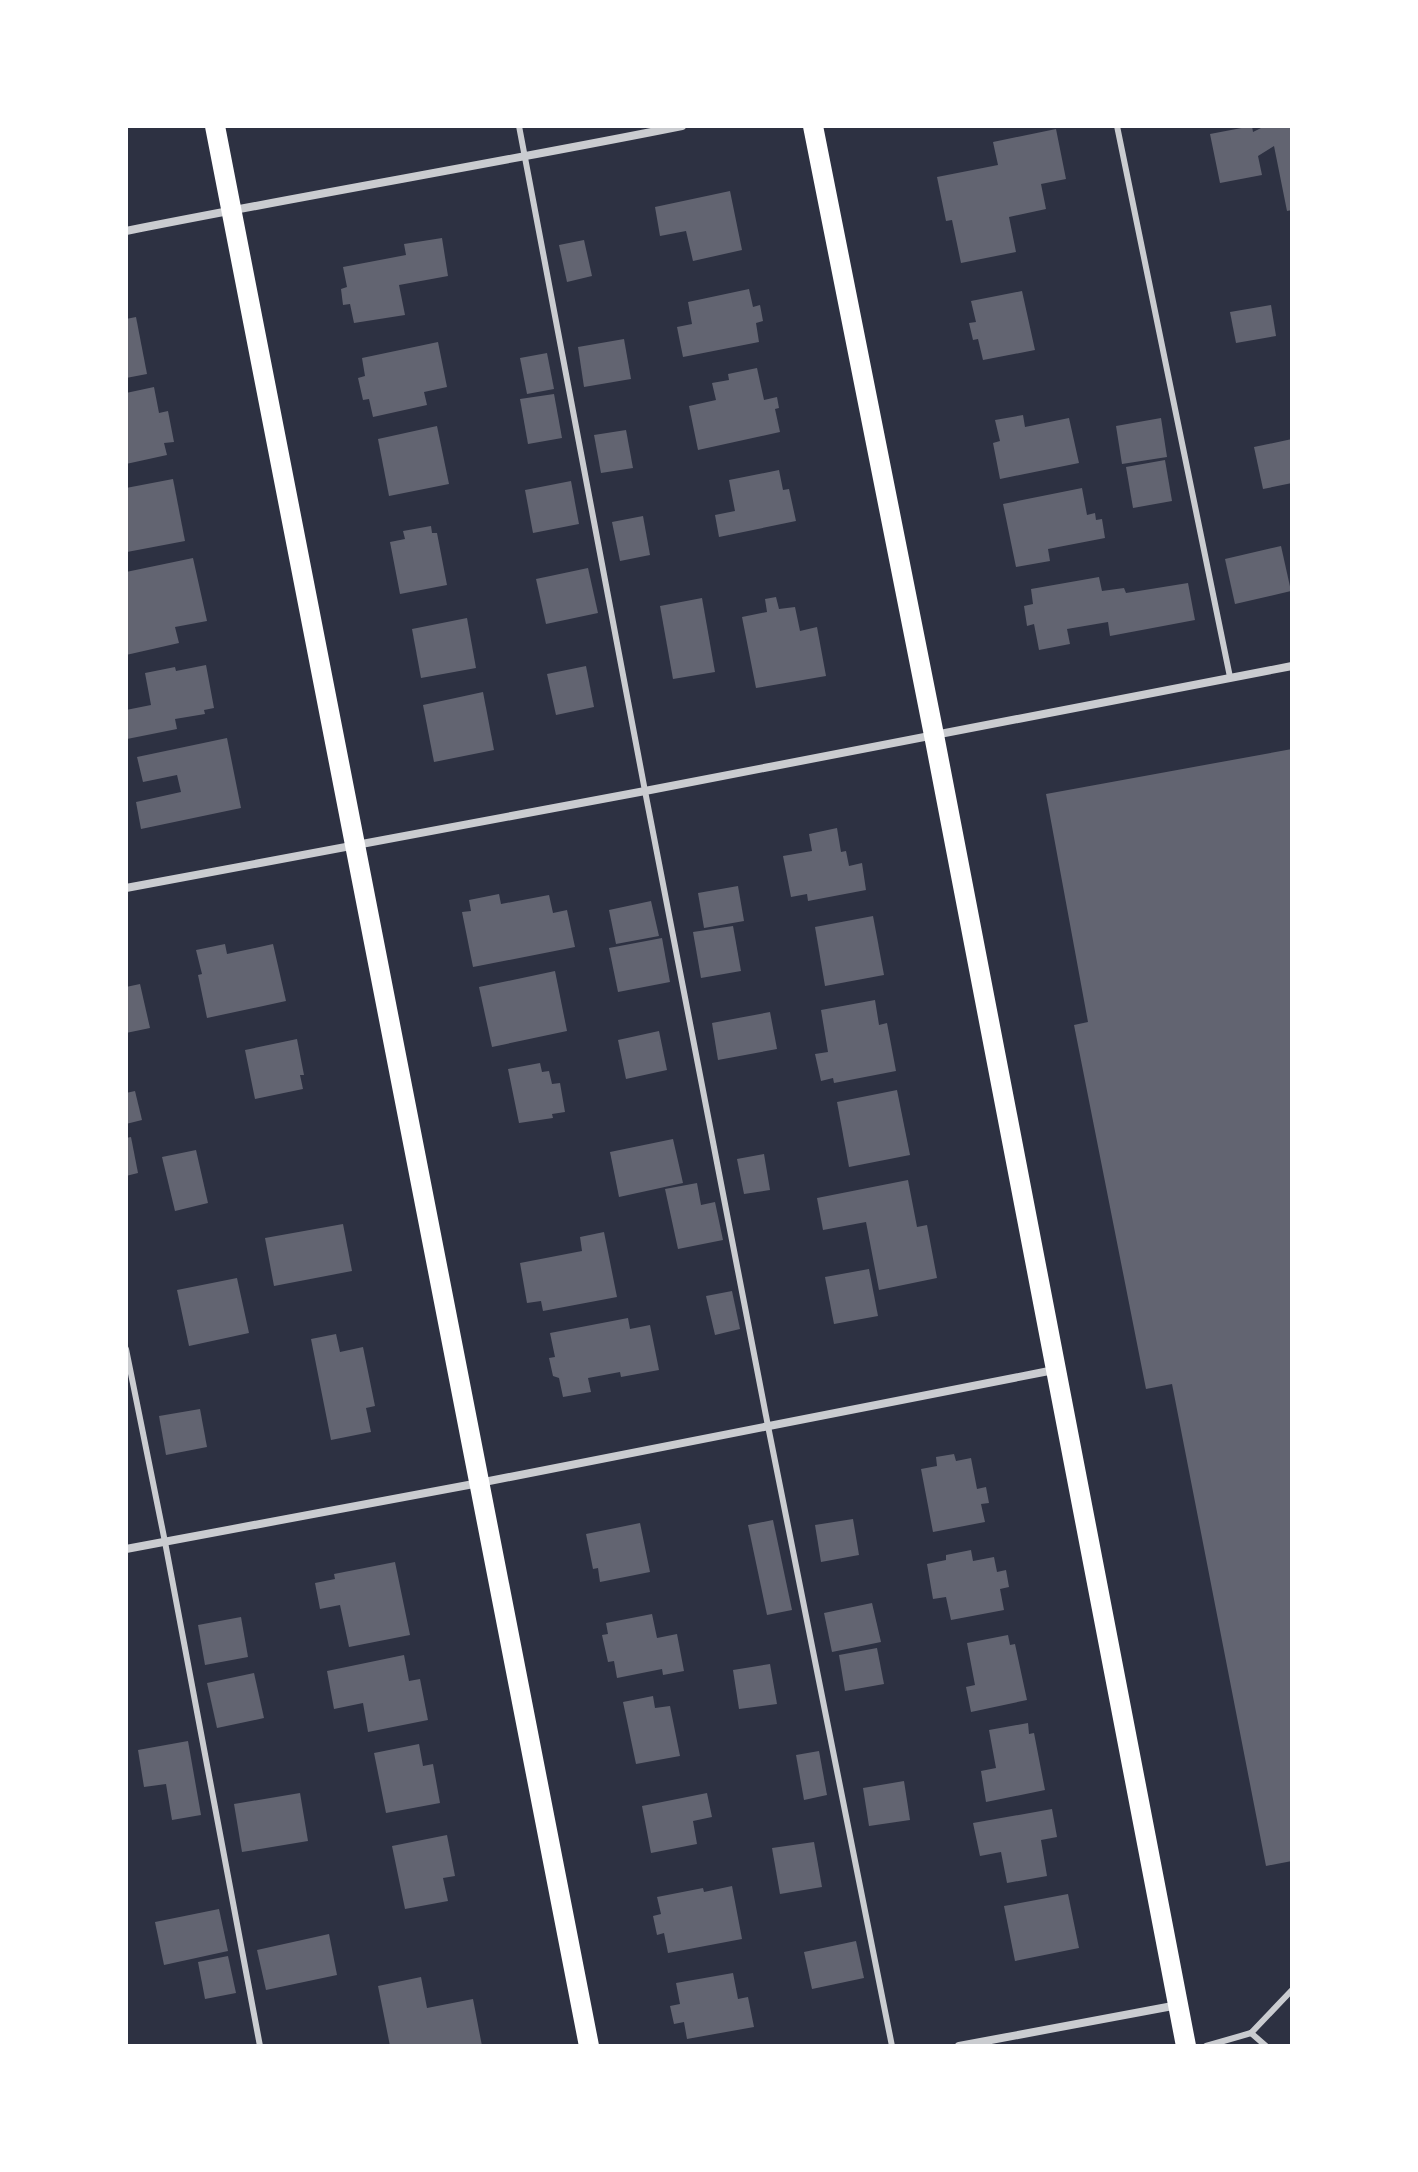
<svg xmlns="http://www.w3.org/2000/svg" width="1418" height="2172" font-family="Figtree,sans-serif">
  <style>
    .building { fill: #626471 }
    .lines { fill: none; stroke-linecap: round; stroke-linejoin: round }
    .service { stroke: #caccd0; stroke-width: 6 }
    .minor { stroke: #caccd0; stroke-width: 8 }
    .primary { stroke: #fff; stroke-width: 20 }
  </style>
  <rect width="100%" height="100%" fill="#2d3142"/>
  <g class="building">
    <path d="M1252 126 1253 132 1265 126H1292V210L1287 211 1274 146 1258 156 1262 175 1220 183 1210 134Z"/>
    <path d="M1056 129 1066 179 1041 184 1046 209 1009 217 1016 252 961 263 952 220 946 221 937 177 998 165 993 142Z"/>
    <path d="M730 191 742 250 693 261 686 231 660 236 655 207Z"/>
    <path d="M442 238 448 276 399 285 405 315 354 323 350 304 343 305 341 289 347 287 343 267 406 255 404 244Z"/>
    <path d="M584 240 592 276 567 282 559 245Z"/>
    <path d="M749 289 753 307 760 305 763 321 756 323 759 342 683 357 677 327 692 324 688 302Z"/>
    <path d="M1022 291 1035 350 983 360 978 339 973 340 969 323 976 322 971 301Z"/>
    <path d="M1271 305 1276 336 1236 343 1230 312Z"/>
    <path d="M136 317 147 374 126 378V319Z"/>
    <path d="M624 339 631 379 584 387 578 347Z"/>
    <path d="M438 342 447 387 424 392 427 405 373 417 369 399 363 400 358 378 365 376 362 358Z"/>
    <path d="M547 353 554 389 527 394 520 358Z"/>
    <path d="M757 368 764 400 777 397 779 408 775 409 780 432 698 450 689 406 716 400 712 383 729 380 728 374Z"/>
    <path d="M154 387 159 413 168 411 174 442 164 443 167 455 126 464V393Z"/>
    <path d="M554 394 562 438 528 444 520 399Z"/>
    <path d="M1023 415 1025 427 1069 418 1079 463 1000 479 993 443 1000 441 995 420Z"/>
    <path d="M1161 418 1167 457 1122 464 1116 426Z"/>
    <path d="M437 426 449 484 389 496 378 439Z"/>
    <path d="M626 430 633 468 601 473 594 435Z"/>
    <path d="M1292 439V483L1263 489 1254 447Z"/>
    <path d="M1165 460 1172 501 1133 508 1126 467Z"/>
    <path d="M779 470 783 490 789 489 796 521 719 537 715 515 735 511 729 480Z"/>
    <path d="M173 479 185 541 127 552 126 488Z"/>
    <path d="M571 481 579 524 533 533 525 490Z"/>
    <path d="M1082 488 1087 515 1095 513 1096 520 1102 519 1105 538 1048 549 1050 561 1016 567 1003 504Z"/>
    <path d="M643 516 650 555 620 561 612 522Z"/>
    <path d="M431 526 432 533H437L447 585 400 594 390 542 405 539 403 531Z"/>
    <path d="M1281 546 1291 591 1235 604 1225 559Z"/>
    <path d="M193 558 207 621 175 627 179 643 126 655V572Z"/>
    <path d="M588 568 598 613 546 624 536 579Z"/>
    <path d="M1099 577 1102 591 1124 588 1126 593 1188 583 1195 620 1110 636 1108 622 1067 629 1070 644 1039 650 1034 624 1027 626 1024 606 1033 604 1031 589Z"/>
    <path d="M776 597 779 609 795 607 800 631 817 627 826 676 756 688 742 617 767 612 765 599Z"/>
    <path d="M702 598 715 672 673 679 660 606Z"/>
    <path d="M467 618 476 668 421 678 412 629Z"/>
    <path d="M206 665 214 708 204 710 205 714 175 719 177 729 127 739 126 710 151 705 145 673 175 667 176 671Z"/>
    <path d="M586 666 594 707 556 715 547 674Z"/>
    <path d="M483 692 494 750 434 762 423 705Z"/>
    <path d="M227 738 241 808 141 829 136 802 181 792 177 775 143 782 137 757Z"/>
    <path d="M1292 749V1861L1266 1866 1172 1384 1146 1389 1074 1025 1088 1022 1046 794Z"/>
    <path d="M837 828 841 852 846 851 849 866 862 863 866 890 808 901 807 894 791 897 783 856 812 851 809 834Z"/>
    <path d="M738 886 744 921 704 928 698 893Z"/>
    <path d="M499 894 501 904 549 895 553 913 567 910 575 947 473 967 462 912 471 911 469 900Z"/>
    <path d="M651 901 659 936 616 944 609 910Z"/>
    <path d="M873 916 884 975 825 986 815 927Z"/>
    <path d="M733 926 741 971 701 978 693 932Z"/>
    <path d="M662 938 670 982 618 992 609 948Z"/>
    <path d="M225 944 227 954 273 944 286 1001 207 1018 198 975 202 974 196 950Z"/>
    <path d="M555 971 567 1031 492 1047 479 987Z"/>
    <path d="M140 984 150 1028 126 1033V987Z"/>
    <path d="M875 1000 879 1025 887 1023 896 1071 834 1083 833 1078 821 1081 815 1054 828 1052 821 1010Z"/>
    <path d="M770 1012 777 1049 718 1060 712 1023Z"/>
    <path d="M659 1031 667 1070 626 1079 618 1040Z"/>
    <path d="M297 1039 304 1075H300L303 1089 255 1099 245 1050Z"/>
    <path d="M540 1063 542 1072 549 1071 552 1084 560 1083 565 1112 552 1114 553 1118 519 1123 508 1069Z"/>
    <path d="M897 1090 910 1155 849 1167 837 1102Z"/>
    <path d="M135 1091 142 1120 126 1124V1093Z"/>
    <path d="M131 1137 138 1173 126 1176V1138Z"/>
    <path d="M673 1139 683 1183 619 1197 610 1152Z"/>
    <path d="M196 1150 208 1203 175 1211 162 1157Z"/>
    <path d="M764 1154 770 1190 744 1194 737 1159Z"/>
    <path d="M908 1180 917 1227 927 1225 937 1278 879 1290 866 1222 823 1230 817 1198Z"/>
    <path d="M697 1183 701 1205 715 1202 723 1240 678 1249 665 1189Z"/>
    <path d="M343 1224 352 1271 274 1286 265 1238Z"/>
    <path d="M604 1232 617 1297 543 1311 541 1301 527 1303 520 1263 582 1251 580 1237Z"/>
    <path d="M869 1269 878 1316 834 1324 825 1277Z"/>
    <path d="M237 1278 249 1333 189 1346 177 1290Z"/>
    <path d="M732 1291 740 1329 715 1335 706 1296Z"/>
    <path d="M628 1318 630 1329 650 1325 659 1370 621 1377 620 1372 588 1378 591 1392 563 1397 559 1378 553 1376 549 1358 555 1357 550 1333Z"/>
    <path d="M336 1334 340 1352 363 1347 375 1406 366 1408 371 1432 331 1440 311 1339Z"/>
    <path d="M200 1409 207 1447 166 1455 159 1416Z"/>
    <path d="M954 1454 956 1461 971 1458 977 1489 986 1487 989 1503 981 1504 985 1522 933 1532 921 1469 937 1466 936 1457Z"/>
    <path d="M853 1519 859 1555 821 1562 815 1525Z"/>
    <path d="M773 1520 792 1610 767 1615 748 1525Z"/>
    <path d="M640 1523 650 1572 600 1582 598 1568 593 1569 586 1534Z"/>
    <path d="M971 1550 973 1561 994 1557 997 1572 1006 1570 1009 1587 1000 1589 1004 1610 951 1620 946 1597 933 1599 927 1564 946 1560V1555Z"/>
    <path d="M395 1562 410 1635 349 1647 340 1605 320 1609 315 1583 335 1579 334 1574Z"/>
    <path d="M872 1603 881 1642 832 1652 824 1613Z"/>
    <path d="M652 1614 657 1638 677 1634 684 1671 663 1675 662 1669 617 1678 614 1661 608 1662 602 1635 608 1634 606 1623Z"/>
    <path d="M241 1617 248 1657 205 1665 198 1625Z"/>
    <path d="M1008 1635 1010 1645 1015 1644 1027 1700 971 1712 966 1687 975 1685 967 1643Z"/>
    <path d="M877 1648 884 1684 845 1691 839 1655Z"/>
    <path d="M404 1655 409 1681 420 1679 428 1720 368 1732 363 1703 334 1709 327 1671Z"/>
    <path d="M770 1664 777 1704 739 1709 733 1670Z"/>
    <path d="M254 1673 264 1718 217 1728 207 1683Z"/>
    <path d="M653 1696 655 1708 670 1706 680 1756 636 1764 623 1702Z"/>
    <path d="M1028 1723 1029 1734 1034 1733 1045 1790 986 1802 981 1771 996 1768 989 1730Z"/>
    <path d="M188 1741 201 1815 172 1820 166 1784 144 1787 138 1750Z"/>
    <path d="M419 1744 423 1766 433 1764 440 1803 386 1813 374 1753Z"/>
    <path d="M819 1751 827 1795 804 1800 796 1755Z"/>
    <path d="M904 1781 910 1820 869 1826 863 1788Z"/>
    <path d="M300 1793 308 1841 242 1852 234 1804Z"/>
    <path d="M707 1793 712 1817 693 1821 697 1844 651 1853 642 1806Z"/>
    <path d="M1052 1809 1057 1837 1041 1840 1047 1876 1007 1883 1001 1852 980 1856 973 1823Z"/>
    <path d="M447 1835 455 1876 443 1878 448 1901 405 1909 392 1846Z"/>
    <path d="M814 1842 822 1887 780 1894 772 1848Z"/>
    <path d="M732 1886 742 1939 668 1953 664 1933 657 1935 653 1916 661 1914 657 1897 703 1888 704 1892Z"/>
    <path d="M1068 1894 1079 1948 1015 1961 1004 1906Z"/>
    <path d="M219 1909 228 1951 164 1965 155 1922Z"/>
    <path d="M329 1934 337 1975 266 1990 257 1950Z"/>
    <path d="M856 1941 864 1978 812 1989 804 1952Z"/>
    <path d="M228 1956 236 1993 205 1999 198 1962Z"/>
    <path d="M733 1973 738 1999 748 1997 754 2027 687 2039 684 2022 674 2024 670 2006 680 2004 676 1983Z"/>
    <path d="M421 1977 427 2008 473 1999 482 2046H390L378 1986Z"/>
  </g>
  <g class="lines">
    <g class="service">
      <path d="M519 126 645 791 768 1426 892 2046"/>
      <path d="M1117 126 1230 677"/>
      <path d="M126 1349 165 1542 260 2046"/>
      <path d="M1251 2033 1266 2046"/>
      <path d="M1206 2046 1251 2033 1292 1990"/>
    </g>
    <g class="minor">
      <path d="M126 231C311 194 497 163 682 126"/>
      <path d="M126 888 645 791 1292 666"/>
      <path d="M126 1549 479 1483 1054 1370"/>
      <path d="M959 2046 1178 2005"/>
    </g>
    <g class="primary">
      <path d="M215 126 589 2046"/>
      <path d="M813 126 934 735 1186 2046"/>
    </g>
  </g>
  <rect width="1418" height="2172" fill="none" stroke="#ffffff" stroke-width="256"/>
</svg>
